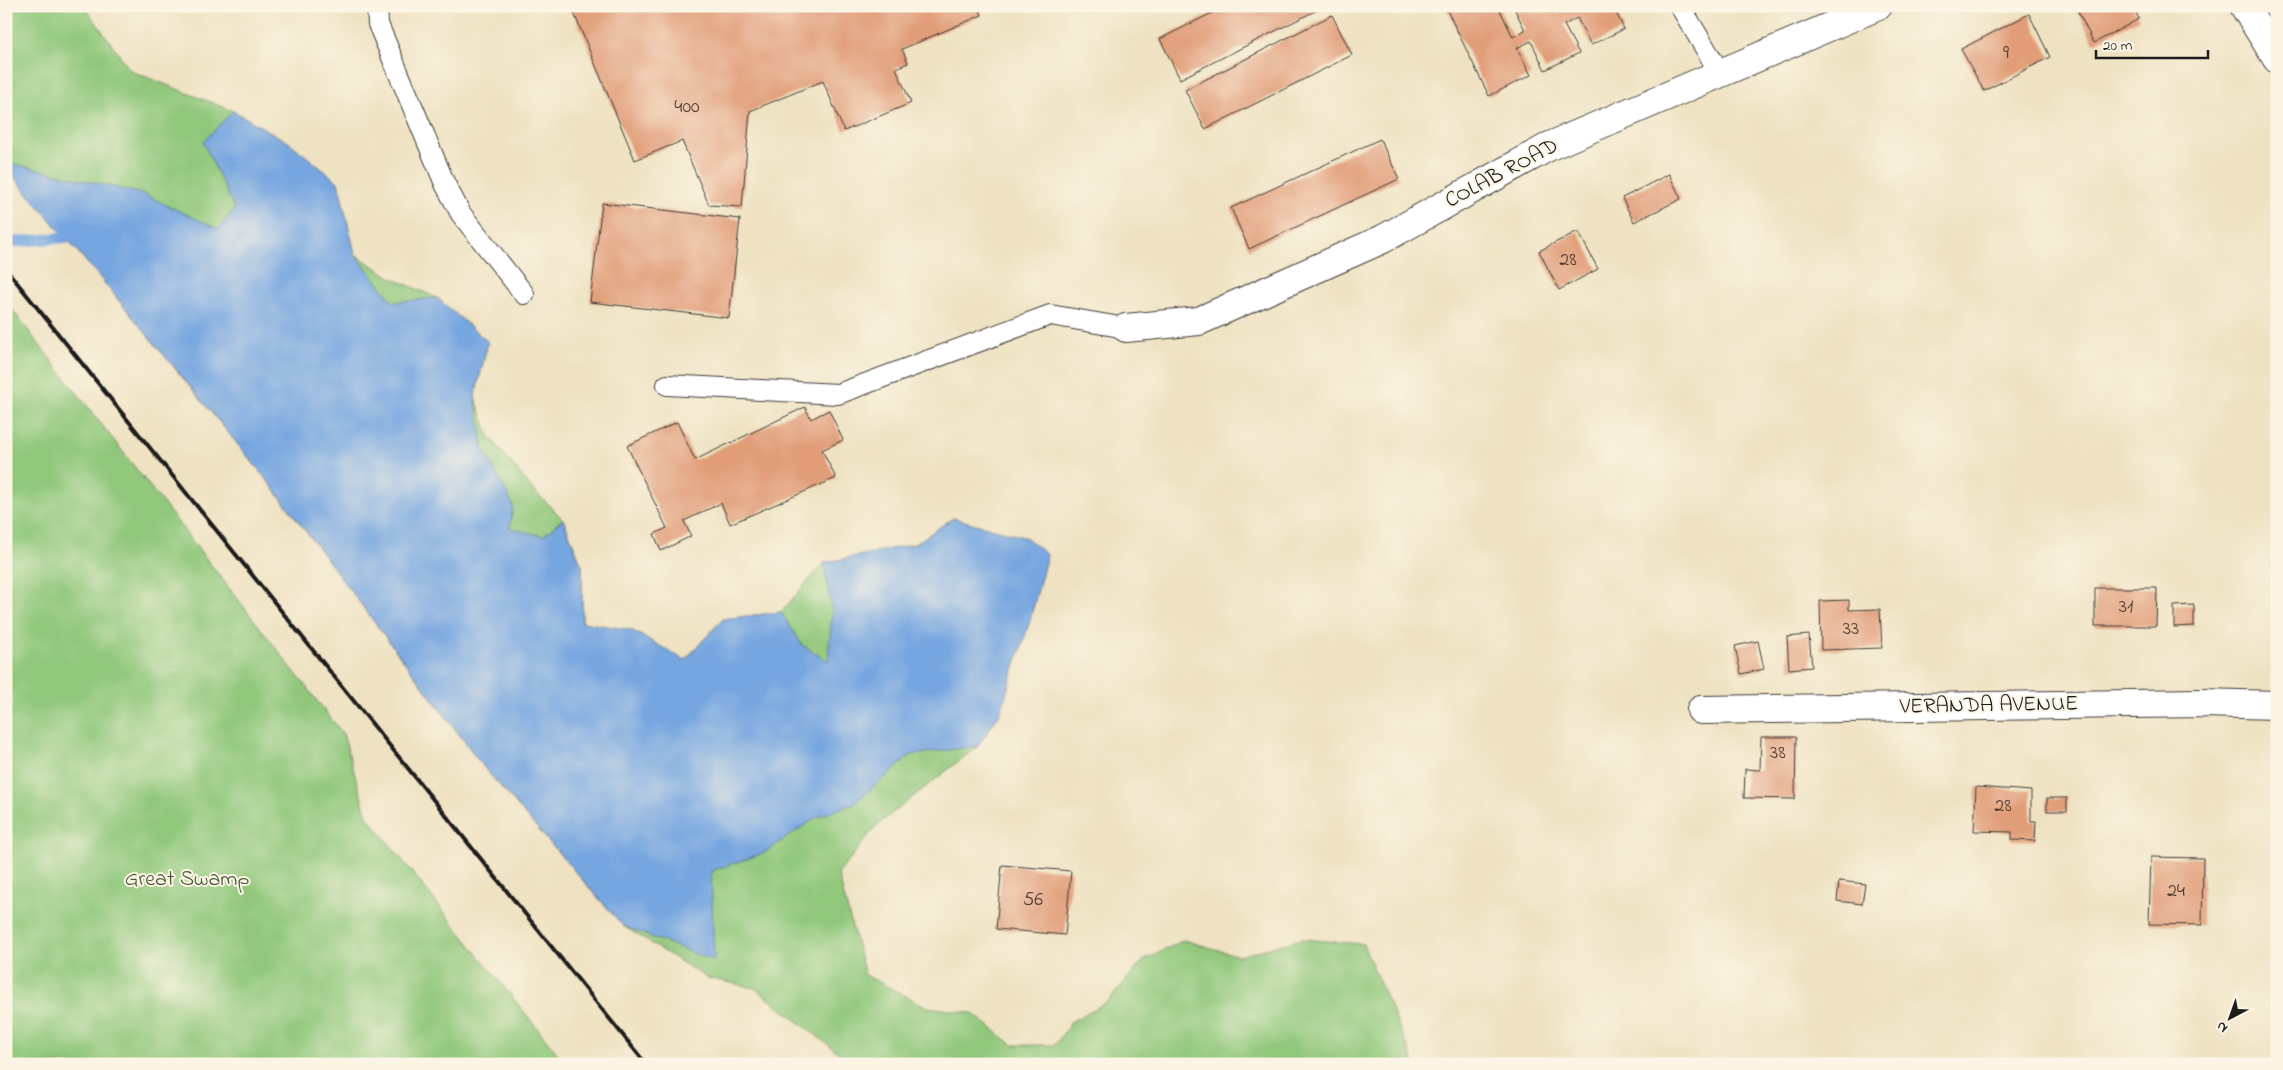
<svg xmlns="http://www.w3.org/2000/svg" width="2283" height="1070" font-family="'Indie Flower',sans-serif">
  <style>
    .green { fill: #90c77a; stroke: #56724b }
    .water { fill: #76a6e0; stroke: #49617e }
    .lines { fill: none; stroke-linecap: round; stroke-linejoin: round }
    .stream { stroke: #76a6e0; stroke-width: 11 }
    .building { fill: #e19d78 }
    .service-casing { stroke: #3c3a35; stroke-width: 22 }
    .minor-casing { stroke: #3c3a35; stroke-width: 30 }
    .secondary-casing { stroke: #3c3a35; stroke-width: 30 }
    .service { stroke: #fff; stroke-width: 20 }
    .minor { stroke: #fff; stroke-width: 28 }
    .secondary { stroke: #fff; stroke-width: 28 }
    .rail { stroke: #1c1c1c; stroke-width: 4 }
    .labels { text-anchor: middle; dominant-baseline: central; stroke-width: 4; stroke-linejoin: round; paint-order: stroke }
    .number-label { font-size: 20px; fill: #4d3c33 }
    .street-label { font-size: 22px; fill: #1c1c1c; stroke: #fcf5e5 }
    .park-label { font-size: 22px; fill: #45583d; stroke: #fcf5e5 }
  </style>
  <rect width="100%" height="100%" fill="#fcf5e5"/>
  <filter id="ink" filterUnits="userSpaceOnUse"><feTurbulence type="fractalNoise" baseFrequency=".02" numOctaves="2"/><feDisplacementMap in="SourceGraphic" scale="10" xChannelSelector="R" yChannelSelector="G"/><feConvolveMatrix kernelMatrix="1 2 1 2 8 2 1 2 1" color-interpolation-filters="sRGB"/></filter>
  <filter id="wash" filterUnits="userSpaceOnUse"><feTurbulence type="fractalNoise" baseFrequency=".0096" numOctaves="4" result="noise"/><feDisplacementMap in="SourceGraphic" scale="20" xChannelSelector="R" yChannelSelector="G"/><feGaussianBlur stdDeviation="1.12" result="paint"/><feColorMatrix in="noise" values="0 0 0 0 0 0 0 0 0 0 0 0 0 0 0 0 0 1.4 0 .05"/><feComposite in="paint" operator="in"/></filter>
  <g filter="url(#wash)">
    <rect width="100%" height="100%" fill="#efe2c2"/>
    <g class="green">
      <path d="M6 6H84L131 71 233 111 283 139 338 182 355 254 390 277 437 298 488 342 475 396 489 436 533 490 563 519 582 566V622L631 630 685 660 723 619 781 612 824 563 915 544 953 518 1027 538 978 746 876 826 838 874 865 975 927 1007 972 1013 1013 1045H1055L1072 1021 1108 1001 1143 961 1184 940 1239 956 1301 939 1363 944 1415 1064H853L755 988 707 978 623 926 486 770 268 481 102 280 6 168Z"/>
      <path d="M6 302 343 734 367 816 566 1064H6Z"/>
    </g>
    <path class="water" d="M233 111 290 143 338 182 355 254 393 302 437 298 488 342 475 396 484 450 513 505 510 528 543 536 563 519 582 566V622L631 630 685 660 723 619 781 612 802 645 828 661 832 611 824 563 915 544 953 518 1027 538 1047 555 1029 624 1000 713 978 746 911 755 853 804 817 817 764 853 711 871 714 961 623 926 486 770 268 481 102 280 6 168V162L143 194 218 229 235 209 203 142Z"/>
    <g class="lines">
      <path class="stream" d="M15 242 81 236"/>
    </g>
    <g id="blocks">
      <g class="building">
        <path d="M571 6H978L982 15 902 49 908 63 896 68 911 103 844 131 823 81 750 111 742 207 709 205 682 141 635 160Z"/>
        <path d="M1226 6H1325L1180 79 1160 39Z"/>
        <path d="M1445 6H1498L1513 37 1525 30 1513 6H1554L1558 14 1570 6H1613L1624 29 1591 45 1577 18 1564 25 1579 53 1545 70 1531 41 1517 48 1531 75 1489 96Z"/>
        <path d="M2075 6H2133L2139 19 2094 43Z"/>
        <path d="M2029 14 2050 57 1984 91 1961 49Z"/>
        <path d="M1332 15 1352 55 1205 129 1185 90Z"/>
        <path d="M1380 139 1399 179 1249 249 1231 208Z"/>
        <path d="M1669 174 1681 199 1634 222 1622 198Z"/>
        <path d="M602 203 740 219 729 318 590 302Z"/>
        <path d="M1578 231 1598 269 1559 290 1539 251Z"/>
        <path d="M805 407 811 419 829 410 843 440 822 450 836 478 730 524 721 503 684 521 691 536 661 551 654 534 667 528 627 446 677 422 695 460Z"/>
        <path d="M2095 588H2157L2156 626H2095Z"/>
        <path d="M1849 600V610L1880 609 1882 648 1821 650 1820 601Z"/>
        <path d="M2194 605V626L2174 627V606Z"/>
        <path d="M1809 635 1812 667 1789 669 1787 637Z"/>
        <path d="M1758 641 1764 669 1741 674 1735 646Z"/>
        <path d="M1761 737H1796L1795 799 1744 798 1745 769 1760 770Z"/>
        <path d="M1976 787 2031 791V821H2036L2035 841 2012 840V832L1974 831Z"/>
        <rect x="2047" y="798" width="20" height="13"/>
        <path d="M2151 857 2203 858 2202 925 2149 924Z"/>
        <path d="M1002 865 1071 871 1065 935 996 929Z"/>
        <path d="M1839 881 1865 884 1862 904 1837 901Z"/>
      </g>
    </g>
  </g>
  <g filter="url(#ink)">
    <use href="#blocks" fill-opacity="0" stroke="#3c3a35" stroke-width="1"/>
    <g class="lines">
      <defs>
        <g id="service">
          <path d="M377 6 378 24 445 184 461 214 524 294"/>
          <path d="M1680 6 1720 73"/>
          <path d="M667 385 838 394 1050 315 1126 328"/>
        </g>
        <g id="minor">
          <path d="M1126 328 1199 321 1383 239 1550 146 1878 6"/>
          <path d="M1701 710 2202 703 2277 705"/>
        </g>
        <path id="secondary" d="M2244 6 2277 59"/>
      </defs>
      <use href="#service" class="service-casing"/>
      <use href="#minor" class="minor-casing"/>
      <use href="#secondary" class="secondary-casing"/>
      <use href="#service" class="service"/>
      <use href="#minor" class="minor"/>
      <use href="#secondary" class="secondary"/>
      <path class="rail" d="M6 269 646 1064"/>
    </g>
  </g>
  <g class="labels">
    <g class="number-label">
      <text x="2006" y="53">9</text>
      <text x="687" y="107">400</text>
      <text x="1568" y="260">28</text>
      <text x="2126" y="607">31</text>
      <text x="1851" y="629">33</text>
      <text x="1778" y="753">38</text>
      <text x="2003" y="806">28</text>
      <text x="2176" y="891">24</text>
      <text x="1033" y="900">56</text>
    </g>
    <g class="street-label">
      <text transform="translate(1502 174) rotate(-28)">COLAB ROAD</text>
      <text transform="translate(1989 706) rotate(-1)">VERANDA AVENUE</text>
    </g>
    <g class="park-label">
      <text x="187" y="880">Great Swamp</text>
    </g>
  </g>
  <rect width="2283" height="1070" fill="none" stroke="#fcf5e5" stroke-width="25"/>
  <g transform="translate(2230 1018) rotate(221)" stroke="#fcf5e5" stroke-width="4" paint-order="stroke">
  <path d="M0-4L9 19L0 12L-9 19Z" fill="#1c1c1c"/>
  <text y="-8" font-size="14" font-weight="bold" text-anchor="middle" fill="#1c1c1c">N</text>
  </g>
  <path d="M2096 50v8h112v-8" fill="none" stroke="#1c1c1c" stroke-width="2.5"/>
  <text x="2103" y="50" font-size="15" fill="#1c1c1c" stroke="#fcf5e5" stroke-width="4" paint-order="stroke">20 m</text>
</svg>
